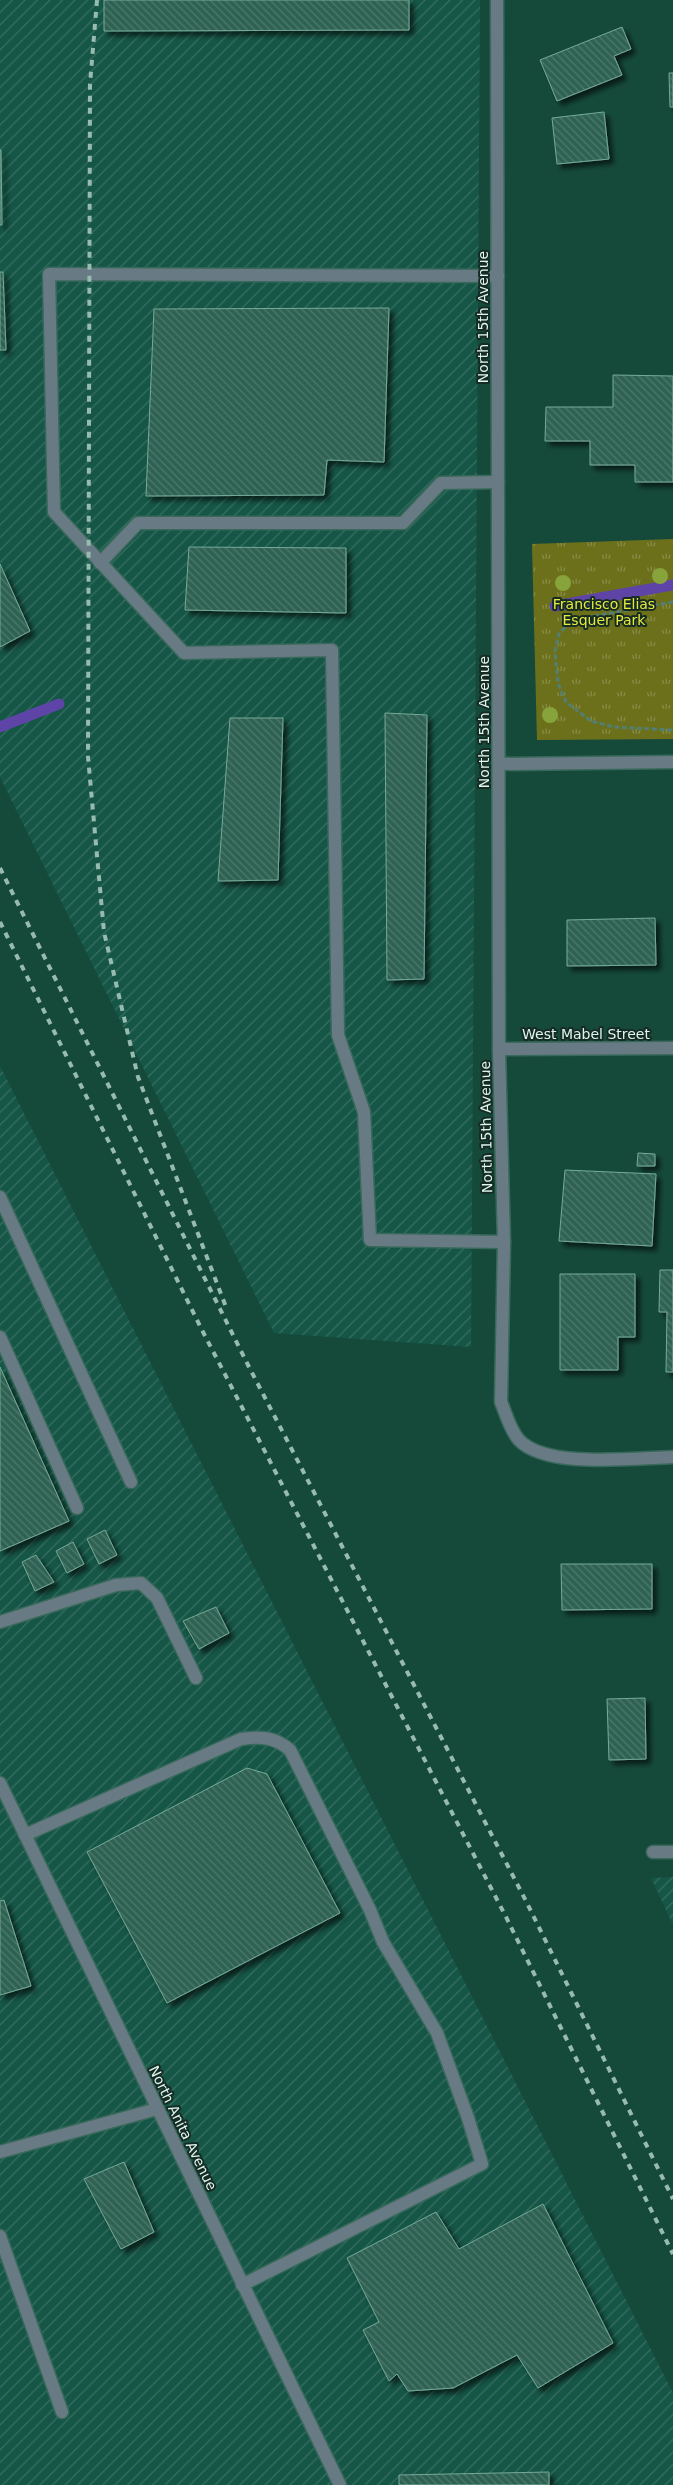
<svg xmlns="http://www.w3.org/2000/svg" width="673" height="2485" font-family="'DejaVu Sans',sans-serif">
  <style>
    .industrial { fill: url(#industrial-furrows) }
    .park { fill: url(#park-tufts) }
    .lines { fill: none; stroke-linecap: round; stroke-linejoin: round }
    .stream { stroke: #5f44a8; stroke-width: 11 }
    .building { fill: url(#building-back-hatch); stroke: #76aa98; filter: url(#shadow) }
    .minor-casing { stroke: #39695b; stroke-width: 15 }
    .path { stroke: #527f72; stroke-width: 3; stroke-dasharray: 5 2.5; stroke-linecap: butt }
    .minor { stroke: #687b85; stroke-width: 12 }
    .rail { stroke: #98bbb0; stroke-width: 4; stroke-dasharray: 6 6; stroke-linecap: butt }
    .tree { fill: #87a33c }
    .labels { text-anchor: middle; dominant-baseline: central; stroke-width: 4; stroke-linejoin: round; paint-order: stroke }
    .street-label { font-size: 14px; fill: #ddf7ee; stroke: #162b24 }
    .park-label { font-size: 14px; fill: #e5eb3c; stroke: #162b24 }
  </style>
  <defs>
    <pattern id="industrial-furrows" width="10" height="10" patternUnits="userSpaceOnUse" patternTransform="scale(1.25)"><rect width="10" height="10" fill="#155646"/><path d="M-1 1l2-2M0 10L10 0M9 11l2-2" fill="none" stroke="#376f61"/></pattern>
    <pattern id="park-tufts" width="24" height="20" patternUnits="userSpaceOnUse" patternTransform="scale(1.25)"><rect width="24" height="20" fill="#6d701b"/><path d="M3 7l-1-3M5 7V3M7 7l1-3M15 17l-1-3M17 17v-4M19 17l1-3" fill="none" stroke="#888c48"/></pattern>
    <pattern id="building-back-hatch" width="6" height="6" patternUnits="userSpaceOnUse" patternTransform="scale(1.25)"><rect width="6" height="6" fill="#2f6253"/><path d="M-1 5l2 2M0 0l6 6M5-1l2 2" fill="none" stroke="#4d796c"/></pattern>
    <filter id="shadow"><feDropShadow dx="4.5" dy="4.5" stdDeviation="2.5" flood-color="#0009"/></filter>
  </defs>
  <rect width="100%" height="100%" fill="#154a3b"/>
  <g class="industrial">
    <path d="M0 0H480L471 1347 274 1333 0 777Z"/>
    <path d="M0 1066 673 2393V2485H0Z"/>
    <path d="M673 1877V1925L651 1878Z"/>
  </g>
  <path class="park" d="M673 539V739L537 740 532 544Z"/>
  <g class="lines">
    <g class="stream">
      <path d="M555 606 673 585"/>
      <path d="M0 727 59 704"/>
    </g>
  </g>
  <g class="building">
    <path d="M104 0H409V30L104 31Z"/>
    <path d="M622 27 631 49 614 56 622 75 557 101 540 60Z"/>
    <path d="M669 73H673V107H670Z"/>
    <path d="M604 112 609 159 557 164 552 118Z"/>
    <path d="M0 150H1L2 225H0Z"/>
    <path d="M0 272H3L6 350H0Z"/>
    <path d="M389 308 384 462 327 460 324 495 146 496 154 309Z"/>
    <path d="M613 375 673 376V482H635V465H590V441H545L546 407H613Z"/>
    <path d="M189 547 346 548V613L185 610Z"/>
    <path d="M0 564 30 631 0 647Z"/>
    <path d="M385 713 427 715 424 979 387 980Z"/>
    <path d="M230 718H283L278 880 218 881Z"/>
    <path d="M655 918 656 965 567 966V920Z"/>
    <path d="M638 1153 655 1154V1166H637Z"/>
    <path d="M565 1170 656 1174 652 1246 559 1241Z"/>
    <path d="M660 1270H673V1372H666L667 1312H659Z"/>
    <path d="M560 1274H635V1337H618V1370H560Z"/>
    <path d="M0 1367 69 1521 0 1551Z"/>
    <path d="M105 1530 117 1555 99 1564 87 1539Z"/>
    <path d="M73 1542 84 1564 67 1573 56 1551Z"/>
    <path d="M36 1555 54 1582 35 1591 22 1562Z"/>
    <path d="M561 1564H652V1609L562 1610Z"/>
    <path d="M216 1607 229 1633 199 1649 183 1621Z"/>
    <path d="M645 1698 646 1759 609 1760 607 1699Z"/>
    <path d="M247 1768 267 1774 340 1913 167 2003 87 1852Z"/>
    <path d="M4 1900 31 1986 0 1995V1901Z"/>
    <path d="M124 2162 154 2232 121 2249 84 2179Z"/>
    <path d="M543 2204 613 2343 538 2388 517 2355 453 2388 408 2391 397 2374 389 2381 363 2330 379 2322 347 2258 436 2212 459 2249Z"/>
    <path d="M549 2472V2485H399V2475Z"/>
  </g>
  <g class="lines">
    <defs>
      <g id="minor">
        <path d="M497 0 499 1049 504 1242 501 1402C506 1414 510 1430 519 1440 546 1469 635 1458 673 1457"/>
        <path d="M498 276 49 274 54 512 184 653 332 650 338 1035 364 1112 370 1240 504 1242"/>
        <path d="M100 563 138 523H403L441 483 498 482"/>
        <path d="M499 764 673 762"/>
        <path d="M499 1049 673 1048"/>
        <path d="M0 1197 131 1482"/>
        <path d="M0 1337 77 1508"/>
        <path d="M0 1622 116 1585 141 1583 157 1598 196 1678"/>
        <path d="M0 1783 340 2485"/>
        <path d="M25 1835 241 1739C260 1736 275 1737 290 1750L370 1910 383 1942 437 2033 468 2118 482 2164 242 2285"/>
        <path d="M653 1852H673"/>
        <path d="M0 2152 157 2109"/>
        <path d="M0 2236 62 2412"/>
      </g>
    </defs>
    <use href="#minor" class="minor-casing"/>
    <path class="path" d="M673 602 572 620 559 634 555 651 558 683 566 702 591 721 614 727 673 730"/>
    <use href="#minor" class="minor"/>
    <g class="rail">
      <path d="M97 0 90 84 88 757 104 932 138 1077 226 1307"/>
      <path d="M0 868 248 1365 526 1901 673 2199"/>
      <path d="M0 922 202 1330 505 1915 673 2254"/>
    </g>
  </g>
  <g class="tree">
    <circle cx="660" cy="576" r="8"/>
    <circle cx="563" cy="583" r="8"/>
    <circle cx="550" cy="715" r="8"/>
  </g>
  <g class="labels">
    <g class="street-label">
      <text transform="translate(483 317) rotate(-90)">North 15th Avenue</text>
      <text transform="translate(484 722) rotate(-90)">North 15th Avenue</text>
      <text x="586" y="1034">West Mabel Street</text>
      <text transform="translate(486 1127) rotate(-91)">North 15th Avenue</text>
      <text transform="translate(183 2128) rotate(64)">North Anita Avenue</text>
    </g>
    <g class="park-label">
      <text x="604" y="604">Francisco Elias<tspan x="604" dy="16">Esquer Park</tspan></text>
    </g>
  </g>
</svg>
